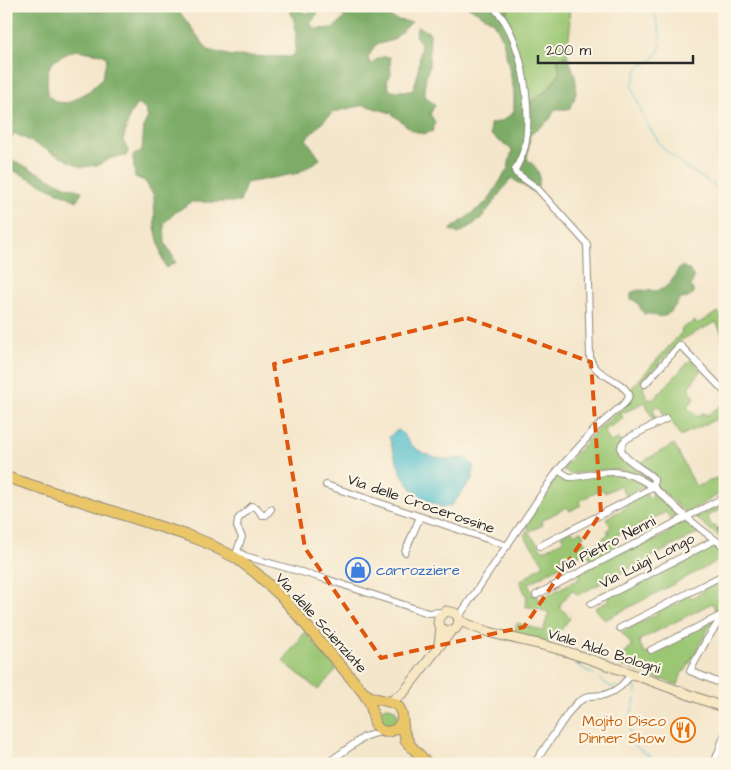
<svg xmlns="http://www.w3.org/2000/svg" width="731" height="770" font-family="'Architects Daughter',sans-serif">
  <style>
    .green { fill: #9bc774; stroke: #637950; fill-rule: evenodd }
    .forest { fill: #7cac66; stroke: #546c48; fill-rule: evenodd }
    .water { fill: #54c0ce; stroke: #40767c }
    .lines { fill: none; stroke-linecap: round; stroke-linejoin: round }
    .stream { stroke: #54c0ce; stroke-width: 1 }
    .street-casing { stroke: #90887b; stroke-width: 8 }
    .secondary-casing { stroke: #90887b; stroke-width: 11 }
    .primary-casing { stroke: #90887b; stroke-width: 12 }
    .street { stroke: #fff; stroke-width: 6 }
    .secondary { stroke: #f7e8c3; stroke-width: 9 }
    .primary { stroke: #ebc669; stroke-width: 10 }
    .marked { fill: none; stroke: #df570e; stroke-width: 4; stroke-dasharray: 10 6; stroke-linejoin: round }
    .labels { text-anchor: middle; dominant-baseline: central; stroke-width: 4.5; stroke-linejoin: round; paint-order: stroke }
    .street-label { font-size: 15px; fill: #2b2b2b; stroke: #fcf5e5 }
    .shop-label { font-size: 15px; fill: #366cbe; stroke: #fcf5e5; text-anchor: start }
    .food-label { font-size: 15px; fill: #c56008; stroke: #fcf5e5; text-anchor: end }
  </style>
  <rect width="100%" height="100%" fill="#fcf5e5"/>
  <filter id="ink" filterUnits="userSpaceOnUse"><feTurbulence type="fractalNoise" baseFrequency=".02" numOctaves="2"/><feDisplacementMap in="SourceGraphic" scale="10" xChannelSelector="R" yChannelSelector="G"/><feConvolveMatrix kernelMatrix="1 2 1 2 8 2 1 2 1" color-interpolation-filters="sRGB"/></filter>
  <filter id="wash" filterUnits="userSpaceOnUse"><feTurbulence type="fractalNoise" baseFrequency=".0096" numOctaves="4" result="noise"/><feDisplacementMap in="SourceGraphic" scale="20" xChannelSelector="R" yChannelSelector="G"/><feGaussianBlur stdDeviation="1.12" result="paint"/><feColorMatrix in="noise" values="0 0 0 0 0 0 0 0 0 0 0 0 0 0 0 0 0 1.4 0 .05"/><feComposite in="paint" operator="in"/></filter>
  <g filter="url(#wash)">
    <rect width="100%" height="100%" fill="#f4e6cb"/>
    <g class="green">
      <path d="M506 6H568L569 8 570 28 567 55 557 60 560 73 547 90 535 98 530 104 506 14 509 9Z"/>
      <path d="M718 312 725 319V345L721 337 723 336 716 322 681 340 642 382 645 384 643 388 648 400 655 398 691 359 701 370 688 388 695 397 687 408 698 417 703 413 707 415 725 403V415L680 436 672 421 668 423 659 405 653 409 656 420 654 421 645 402 621 414 623 419 604 430 610 442 618 439 621 442C614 458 640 470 651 479L650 482C622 464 601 470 570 474L564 470V466L596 431 623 408 629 391 682 332 681 329 695 321 697 324Z"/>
      <path d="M674 444 696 487 723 475 725 479V491L686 513 656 486C656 474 650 470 640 463Z"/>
      <path d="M559 473 568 479 605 473 623 475 647 485 626 496 620 485 605 493 602 489 579 501 581 505 570 511 567 507 541 521 543 525 530 531 525 522Z"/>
      <path d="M645 491 647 494 646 497 649 498 654 493 681 517 672 522 666 512 624 534 622 532 616 536 622 551 648 538 652 542 671 532 669 527 684 519 700 532 578 595 572 590 559 606 570 618 551 643 514 633 517 623 543 631 549 612 525 606 527 597 520 582 544 564 524 535 527 530 543 551 564 540 561 535 571 530 575 534 581 531 584 535 582 539 592 549 609 533 607 530 611 527 606 518 627 507 625 502ZM586 551 594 565 578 573 580 578 539 600 536 595 534 596 528 584Z"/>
      <path d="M725 501V507L707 516 712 526H715L718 531H725V542L695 517Z"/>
      <path d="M712 542 725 554V557L605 620 595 608 609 601 607 596 626 587 629 590 649 579 647 576 671 563 675 568 689 560 687 555Z"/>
      <path d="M725 574C725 586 729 605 717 612L712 603 640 640 639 642 645 654 652 652 657 653 670 646 668 642 714 619 685 671 682 672 678 685 616 664 632 645 621 632 657 614 656 610 665 605 668 608 680 602 678 598 688 593 691 598 703 592 700 587Z"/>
      <path d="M305 632 337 669 318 690 283 661Z"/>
      <circle cx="388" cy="717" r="10"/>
    </g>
    <g class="forest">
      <path d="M6 6H175L208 50 232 56 290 57 295 54C296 34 298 23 287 6H297L306 13H310L311 7H318L317 14 310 24 316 29 333 28 345 18 330 6H347L353 9 359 6H378L388 16 397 20 412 22 393 40 375 45 368 58 371 65C377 58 381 56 390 57L391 74 387 81 390 91H412C418 81 420 56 421 43L415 36 418 26 430 33 429 67 425 80V96L435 105 430 114 435 122 433 131 423 134 412 130 391 113 364 105 333 112 306 139 320 159 299 173 246 183 240 202H191L176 212 164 223 165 243 176 262 166 268 162 257 155 227 154 196 145 181 135 177 133 156 142 150 144 125 148 117 145 109 137 104 130 114 123 141 128 151 126 156 111 158 98 165 81 167 14 133 6 150ZM75 50 102 54 107 58 102 78 88 92 68 103 56 102 48 95C45 65 48 62 75 50Z"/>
      <path d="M467 6H506L509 9 506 14 530 103 548 90 560 73 557 60 567 55C575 73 582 91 569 109H555L550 119 530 135 527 159C540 170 543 176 535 193L511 178 482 218 459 234 450 230 488 201 508 168 512 150 491 135 490 124 502 121 514 112V91L503 40 494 22Z"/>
      <path d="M6 157 65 186 82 191 77 201 6 167Z"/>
      <path d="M682 266 689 270 694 277 691 286 694 293 688 298 680 299C674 307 668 319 657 316 651 315 650 313 644 314L637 302 631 299V293C639 287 651 293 660 290 674 285 673 273 682 266Z"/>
    </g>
    <path class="water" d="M399 430C405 435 409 443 415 448 431 459 446 460 465 458L473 465V478L452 505 443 508C404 493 401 474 389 437L393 433Z"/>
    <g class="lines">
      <g class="stream">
        <path d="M654 6C654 23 668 41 655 57 651 61 643 64 638 67L632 86 644 119 662 147 685 167 725 192"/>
        <path d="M567 659 593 674"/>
        <path d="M600 679 611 687 616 686"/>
        <path d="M630 682 634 684C643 695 620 722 634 744 638 751 653 756 659 764"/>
      </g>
    </g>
  </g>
  <g filter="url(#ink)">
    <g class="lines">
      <defs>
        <g id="street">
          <path d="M645 384 680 345 725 392"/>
          <path d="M558 470 569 477C585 477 599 471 615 472 645 474 664 497 685 516 698 527 711 537 725 547"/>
          <path d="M326 485 508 546"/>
          <path d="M654 487V479C646 468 605 454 628 438L666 419"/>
          <path d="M271 509 266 515H262L257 508 252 506 238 519 237 527 242 537 237 551 245 556 326 579 428 613 443 612"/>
          <path d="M722 527 725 526"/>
          <path d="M540 546 654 487"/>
          <path d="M405 552 420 517"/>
          <path d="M536 595 725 497"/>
          <path d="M591 604 715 540"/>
          <path d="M725 612 706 641 690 671 725 685"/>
          <path d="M458 618 558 470 597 427 625 403 628 399 629 394C619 377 594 377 590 357L587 244 537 188 516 173 515 170C520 160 525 151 526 141 531 102 522 33 492 6"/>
          <path d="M620 628 725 574"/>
          <path d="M651 650 724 614"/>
          <path d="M326 764 364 737 383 731"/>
          <path d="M534 764 569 712 578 702 589 696 604 695 614 691 621 686 632 674"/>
          <path d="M714 764 725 733"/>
        </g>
        <g id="secondary">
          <path d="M459 620C486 635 527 640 558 649 614 666 670 688 725 708"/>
          <path d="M439 644 441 628 438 623 439 617 446 611 455 613C460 618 460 624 455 629L447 631 441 628"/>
          <path d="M390 702 404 692 451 631"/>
        </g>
        <g id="primary">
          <path d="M6 477 189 536 205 542 236 558 256 573 282 597 363 692C365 696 368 699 370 703 374 714 372 736 391 731 397 730 400 725 402 720"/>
          <path d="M366 694C375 701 383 699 393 703 405 708 401 721 404 732 405 735 407 739 409 743"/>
          <path d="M405 740 428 764"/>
        </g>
      </defs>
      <use href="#street" class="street-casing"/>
      <use href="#secondary" class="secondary-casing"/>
      <use href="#primary" class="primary-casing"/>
      <use href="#street" class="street"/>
      <use href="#secondary" class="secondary"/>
      <use href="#primary" class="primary"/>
    </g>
  </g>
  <path class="marked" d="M467 318 591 362 601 513 524 627 381 658 305 548 274 364Z"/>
  <defs>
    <symbol id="shop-ring" viewBox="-11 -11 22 22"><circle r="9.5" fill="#fcf5e5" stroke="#3f7fe0" stroke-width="1.5"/><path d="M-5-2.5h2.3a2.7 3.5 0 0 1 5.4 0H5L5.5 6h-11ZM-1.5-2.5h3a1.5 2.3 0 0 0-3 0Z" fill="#3f7fe0"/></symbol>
    <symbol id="restaurant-ring" viewBox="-11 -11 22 22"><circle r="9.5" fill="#fcf5e5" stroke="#e8710a" stroke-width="1.5"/><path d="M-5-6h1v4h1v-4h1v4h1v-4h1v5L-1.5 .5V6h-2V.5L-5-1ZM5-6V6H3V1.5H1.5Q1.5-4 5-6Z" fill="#e8710a"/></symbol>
  </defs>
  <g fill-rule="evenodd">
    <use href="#shop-ring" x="344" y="556" width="28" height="28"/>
    <use href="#restaurant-ring" x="669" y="716" width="28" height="28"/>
  </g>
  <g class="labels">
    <g class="street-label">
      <text transform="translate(421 504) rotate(19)">Via delle Crocerossine</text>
      <text transform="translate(606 545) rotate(-27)">Via Pietro Nenni</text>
      <text transform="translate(647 561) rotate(-27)">Via Luigi Longo</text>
      <text transform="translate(321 623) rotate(48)">Via delle Scienziate</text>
      <text transform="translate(604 651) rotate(18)">Viale Aldo Bologni</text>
    </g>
    <g class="shop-label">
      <text x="376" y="570">carrozziere</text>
    </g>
    <g class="food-label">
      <text x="666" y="721">Mojito Disco<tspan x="666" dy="17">Dinner Show</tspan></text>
    </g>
  </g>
  <rect width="731" height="770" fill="none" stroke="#fcf5e5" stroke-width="25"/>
  <path d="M538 55v8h155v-8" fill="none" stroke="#2b2b2b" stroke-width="2.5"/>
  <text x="546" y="55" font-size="15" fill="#2b2b2b" stroke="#fcf5e5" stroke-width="4" paint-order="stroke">200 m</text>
</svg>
